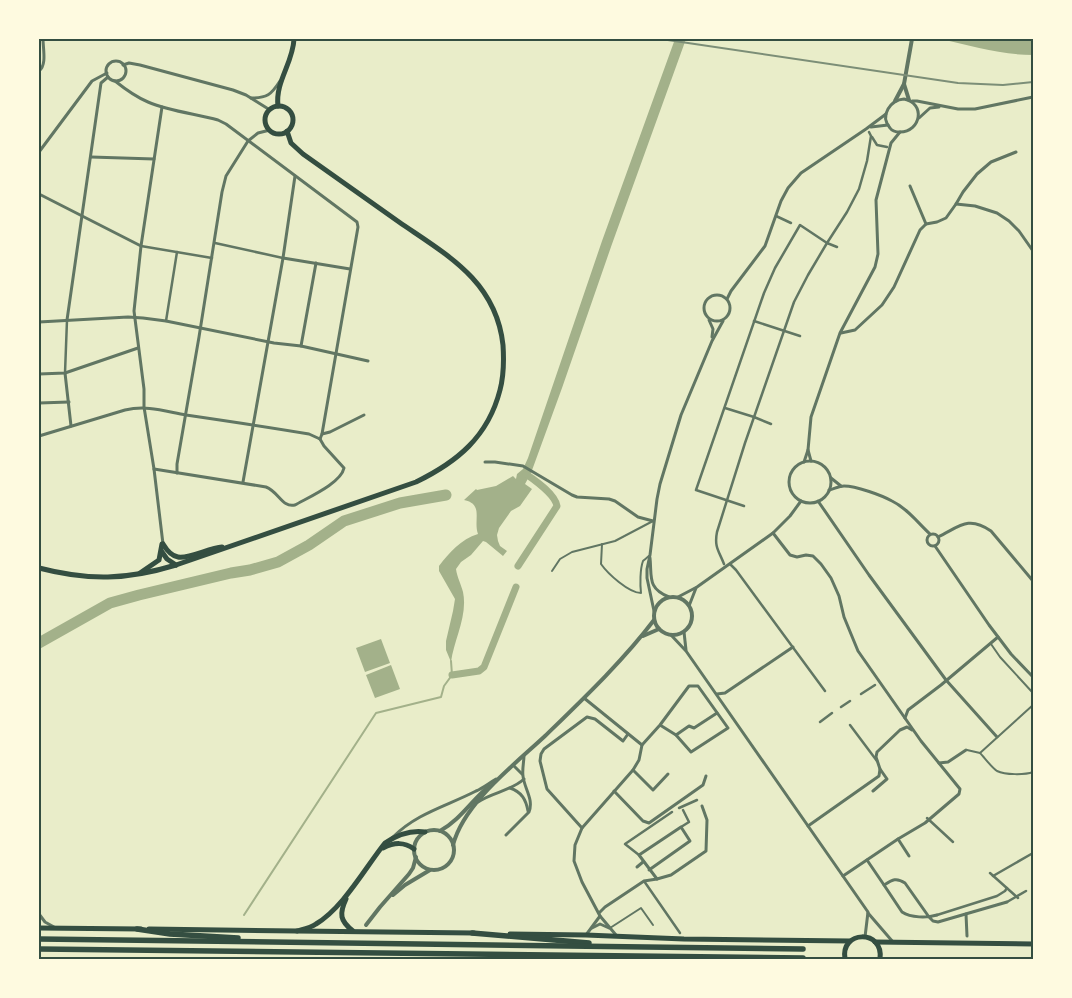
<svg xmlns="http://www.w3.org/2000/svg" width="1072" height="998" font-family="Arial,sans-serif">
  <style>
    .water { fill: #a3b18a }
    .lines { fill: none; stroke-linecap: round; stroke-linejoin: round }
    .stream { stroke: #a3b18a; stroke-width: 2 }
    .canal { stroke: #a3b18a; stroke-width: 7 }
    .river { stroke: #a3b18a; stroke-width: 11 }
    .service { stroke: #617663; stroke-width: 2 }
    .pedestrian { stroke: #617663; stroke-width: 2.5 }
    .minor { stroke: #617663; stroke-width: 3 }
    .tertiary { stroke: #617663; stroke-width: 4 }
    .primary { stroke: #344e41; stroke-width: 5 }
    .trunk { stroke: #344e41; stroke-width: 5.5 }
    .rail { stroke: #7c8e77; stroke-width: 2 }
    .neatline { fill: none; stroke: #344e41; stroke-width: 2 }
  </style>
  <rect width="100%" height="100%" fill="#e9edc9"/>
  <g class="water">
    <path d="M675 39H686L612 244 562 388 531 473 525 484 532 489 520 506 511 511 499 528 497 535 498 541 500 546 507 551 503 556 486 542 483 541 471 555 461 562 456 569C457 577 461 584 463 592 468 616 454 639 451 662L446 650V641L453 611 455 599 439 571V566C449 553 461 539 478 534 473 520 484 504 464 500L476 489 477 490 496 486 513 476 516 479 517 474 523 469 528 458 602 241Z"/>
    <path d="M941 39H998L1010 41H1033V55C1002 55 971 46 941 39Z"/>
    <path d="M381 639 390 663 365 672 356 648Z"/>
    <path d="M391 665 400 689 375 698 366 675Z"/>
  </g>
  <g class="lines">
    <path class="stream" d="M244 915 376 713 441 697 444 686 452 675 451 661"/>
    <g class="canal">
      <path d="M518 566 557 506C555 494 536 481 526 474"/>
      <path d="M452 675 479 671 484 667 516 587"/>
    </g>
    <path class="river" d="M39 643 110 603 139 595 231 573 250 570 278 562 309 545 344 521 400 503 446 495"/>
    <g class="service">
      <path d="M602 544 601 564C608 574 629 593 641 593 640 585 640 569 643 561 644 560 648 557 650 555"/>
      <path d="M552 571 560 559 572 552 615 541 653 521"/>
      <path d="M991 644 1000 657 1033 693"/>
      <path d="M967 750 980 753 1033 705"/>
      <path d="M980 753C984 757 992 768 997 771 1005 775 1025 775 1033 772"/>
      <path d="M610 928 641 908 653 925"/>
    </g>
    <g class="pedestrian">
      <path d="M872 137 877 145 887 147"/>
      <path d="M776 216 791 223"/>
      <path d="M215 243 283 258"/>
      <path d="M141 246 212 258"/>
      <path d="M166 321 177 252"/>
      <path d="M754 321 800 336"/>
      <path d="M65 373 67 320"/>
      <path d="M725 408 754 417 771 424"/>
      <path d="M744 506 696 490 764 293 775 268 800 225 827 243 837 247"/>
      <path d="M724 564C719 551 714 547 717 532L745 443 794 302 808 275 827 243 847 212 859 189 867 161 871 136 869 132"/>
      <path d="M730 564 736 570 825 691"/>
      <path d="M861 694 875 685"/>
      <path d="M841 707 850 701"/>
      <path d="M820 722 832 713"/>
      <path d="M850 725 877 761"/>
      <path d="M679 808 697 800"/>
      <path d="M927 818 953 842"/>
      <path d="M681 827 689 822 683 810"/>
      <path d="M639 855 625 844 672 812"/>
      <path d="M990 873 1018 898"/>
      <path d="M993 876 1033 853"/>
      <path d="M644 881 680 933"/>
      <path d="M1007 902 1026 891"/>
      <path d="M937 915 997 896 1005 891 1007 888"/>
    </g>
    <g class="minor">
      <circle cx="116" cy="71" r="10"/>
      <path d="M123 65 129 63 140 65 233 90 246 95 270 110"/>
      <path d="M39 71C47 65 43 49 43 39"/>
      <path d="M115 81C125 89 136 97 148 102 169 111 196 114 218 120L226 124 357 222 358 227 322 434 320 439"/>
      <path d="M251 98C267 98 271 95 280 81"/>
      <path d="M904 99C926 103 921 132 900 132 897 132 892 131 890 128 879 115 891 100 904 99Z"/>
      <path d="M912 101H917L958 109H975L1033 97"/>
      <path d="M162 107 141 246 134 311 144 389V407L154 469 163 544"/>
      <path d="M919 118 930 108 939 107"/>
      <path d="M871 127 888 125"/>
      <path d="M39 152 92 81 107 73"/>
      <path d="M91 157 154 159"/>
      <path d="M910 186 926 224"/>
      <path d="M39 194 141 246"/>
      <path d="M956 204 975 206 997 213 1009 221 1019 231 1033 251"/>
      <path d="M283 258 350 269"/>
      <circle cx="717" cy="308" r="13"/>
      <path d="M727 299 731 291 765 246 781 201 788 188 801 173 866 129 886 114"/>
      <path d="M67 320 101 83 108 77"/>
      <path d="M709 320 713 329 712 337"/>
      <path d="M39 322 128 317 143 318 166 321 274 343 301 346 368 361"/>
      <path d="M841 333 855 330 882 305 894 287 920 230 926 224 937 222 946 218 956 204 963 192 977 174 991 162 1016 152"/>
      <path d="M301 346 316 263"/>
      <path d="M65 373 71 426"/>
      <path d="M39 374 65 373 138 348"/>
      <path d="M39 403 69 402"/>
      <path d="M322 434 330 432 364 415"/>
      <path d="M39 436 125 410C147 405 164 411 186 415 227 421 268 427 309 434L320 439"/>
      <path d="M811 461 808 450 811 417 840 333 875 267 878 254 876 200 891 143 900 132"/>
      <circle cx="810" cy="482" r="21"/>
      <path d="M485 462H495L523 466 572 495 577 497 609 499 615 501 638 517 653 521"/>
      <path d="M804 462 808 450"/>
      <path d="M154 469 266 487C279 492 282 508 295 505 309 497 341 483 344 468L324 446 320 439"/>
      <path d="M177 473V464L199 337 222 192 226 176 248 141 258 133 270 130"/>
      <path d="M831 478 841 486"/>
      <path d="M243 482 283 258 295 176"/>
      <path d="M829 490C834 489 839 486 844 486 856 486 881 495 892 501 907 508 918 523 930 534"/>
      <path d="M818 501 869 575 946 680 997 737"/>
      <path d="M773 533 790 555 797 557 806 555 813 556 821 564 831 578 839 596 844 617 858 651 921 741 960 789 959 794 925 823 898 839 843 876"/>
      <circle cx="933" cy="540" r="6"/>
      <path d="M938 537C959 527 968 515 991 531L1033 581"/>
      <path d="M935 546 989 625 1011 654 1033 677"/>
      <path d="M650 558C652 577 647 588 669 597"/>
      <path d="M678 597 697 587 773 533 790 516 801 501"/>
      <path d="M689 606 696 588"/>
      <path d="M654 611 647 578V569L650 555 657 499 660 484 681 415 712 341 723 321"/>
      <path d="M684 632 686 650"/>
      <path d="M671 635 686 651 716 694 868 912 865 937"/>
      <path d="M717 694 725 693 793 647"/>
      <path d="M584 698 642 745"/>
      <path d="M905 718 908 710 941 685 998 637"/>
      <path d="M676 735 689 726 694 728 717 713"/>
      <path d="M939 763 948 762 966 750"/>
      <path d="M513 765 522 774"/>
      <path d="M633 770 653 790 668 774"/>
      <path d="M510 788C522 792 526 800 528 811"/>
      <path d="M614 791 643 821 649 823 703 785 706 776"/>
      <path d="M873 791 887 779 880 769 876 757 877 752 900 730 907 727 912 730"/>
      <path d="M478 802C493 792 511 791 524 779"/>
      <path d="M808 826 879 776 880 769"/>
      <path d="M582 828 547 789 540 761 541 754 544 749 587 717 595 719 623 741 628 734"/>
      <path d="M506 835 529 812C534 799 524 788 523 776 522 769 524 762 524 755"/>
      <path d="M393 837C417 813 447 806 476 791 483 788 489 783 496 779"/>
      <path d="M898 839 909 856"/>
      <path d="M867 860 884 885"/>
      <path d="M637 867 643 862"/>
      <path d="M649 870 690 841 681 827 639 855 657 879"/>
      <path d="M599 913 605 907 644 881 657 879 671 875 706 851 707 820 702 806"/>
      <path d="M868 913 893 942"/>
      <path d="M39 914 45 922 54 927"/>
      <path d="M966 914 967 936"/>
      <path d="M937 915C927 918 911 918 902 912L884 885C892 880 896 877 905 883L929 917 933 921 938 922 1007 902"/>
      <path d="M592 928 600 924 609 928"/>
      <path d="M586 935 600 916"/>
      <path d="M616 935 600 916 582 882 574 861 575 845 582 828 633 770 639 760 642 745 660 725 689 686H698L728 728 691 752 676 735 660 725"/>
    </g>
    <g class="tertiary">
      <path d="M904 84 909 100"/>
      <path d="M895 101 904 84 912 39"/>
      <circle cx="673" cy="616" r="19"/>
      <path d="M643 636 659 629"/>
      <circle cx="434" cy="850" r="20"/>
      <path d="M440 831C461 819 471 801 489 786"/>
      <path d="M453 845C464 803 514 765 545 736 582 700 623 661 654 620"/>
      <path d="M393 895 405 885 430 870"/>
      <path d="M366 925 380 907 409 874 413 868 416 857"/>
    </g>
    <g class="primary">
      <path d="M278 106C275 82 293 63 294 39"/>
      <circle cx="279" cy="120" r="14"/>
      <path d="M163 544C166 549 171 556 178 557 189 559 209 548 222 547"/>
      <path d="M162 552 167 559 176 565"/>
      <path d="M39 568C89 581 127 580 176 565L416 482C457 462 488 437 500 390 504 375 504 360 503 345 496 281 447 255 399 222 367 199 335 177 303 154L291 143 287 131"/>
      <path d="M140 573 159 560 162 544"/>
      <path d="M383 848C395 842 404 842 414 849"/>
      <path d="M346 899C339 914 340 921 353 931"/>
      <path d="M39 928 141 929"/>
      <path d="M149 929 297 931C304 929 310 928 316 924 343 908 365 868 385 843 397 835 411 830 425 832"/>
      <path d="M297 931 474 933"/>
      <path d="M510 934 586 935 684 939 850 941"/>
      <path d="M875 942 1033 944"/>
      <path d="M845 959C840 930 884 929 880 959"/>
    </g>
    <g class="trunk">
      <path d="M137 929 170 934 238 938"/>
      <path d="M472 933 589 943"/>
      <path d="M39 939 803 949"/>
      <path d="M39 949 803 958"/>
    </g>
    <path class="rail" d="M661 39 958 83 1003 85 1033 82"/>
  </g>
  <rect width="1072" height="998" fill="none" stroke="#fefae0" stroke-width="80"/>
  <rect x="40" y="40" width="992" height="918" class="neatline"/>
</svg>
